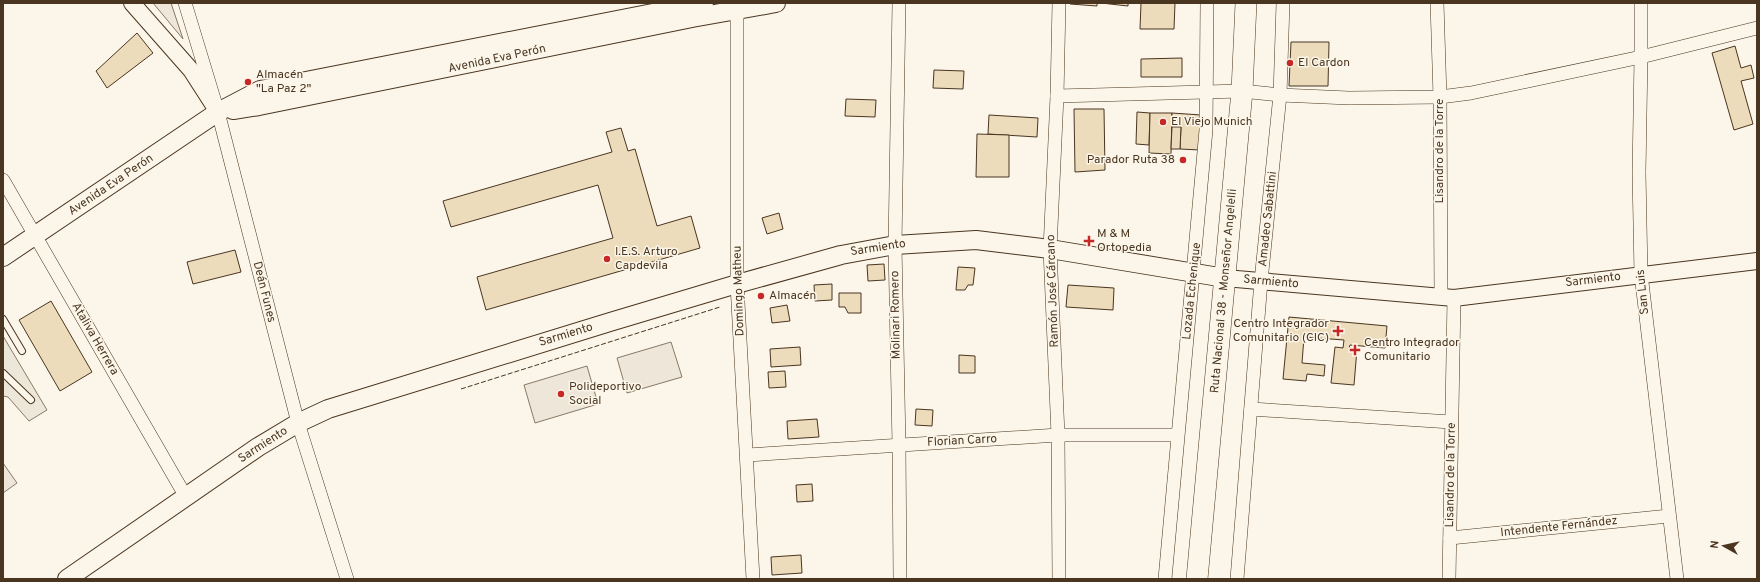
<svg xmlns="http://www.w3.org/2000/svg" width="1760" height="582" viewBox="0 0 1760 582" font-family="Overpass,sans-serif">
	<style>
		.green { fill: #ede6d9; stroke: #887966 }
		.parking { fill: #ede7d9; stroke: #887966 }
		.building { fill: #ecdcbc; stroke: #4a3520 }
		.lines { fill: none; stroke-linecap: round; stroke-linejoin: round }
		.service-casing { stroke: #4a3520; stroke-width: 8 }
		.minor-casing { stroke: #4a3520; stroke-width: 14 }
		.tertiary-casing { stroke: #4a3520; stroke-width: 18 }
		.secondary-casing { stroke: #4a3520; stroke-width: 20 }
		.trunk-casing { stroke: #4a3520; stroke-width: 22 }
		.service { stroke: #fbf6e9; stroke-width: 6 }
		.minor { stroke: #fbf6e9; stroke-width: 13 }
		.tertiary { stroke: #fbf6e9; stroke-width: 16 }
		.secondary { stroke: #fbf6e9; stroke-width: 18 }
		.trunk { stroke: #fbf6e9; stroke-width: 21 }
		.fence { stroke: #4a3520; stroke-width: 1; stroke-dasharray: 5 2; stroke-linecap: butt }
		.poi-dot { fill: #c62828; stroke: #fbf6e9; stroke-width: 1.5 }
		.labels { text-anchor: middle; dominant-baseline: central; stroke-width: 3; stroke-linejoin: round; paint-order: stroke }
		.street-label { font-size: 12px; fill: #4a3520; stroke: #fbf6e9 }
		.poi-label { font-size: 12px; fill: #4a3520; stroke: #fbf6e9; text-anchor: start }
	</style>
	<rect width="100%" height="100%" fill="#fbf6e9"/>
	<g class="green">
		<polygon points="153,3 171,3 183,39"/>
		<polygon points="671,342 682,377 627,393 617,358"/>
		<polygon points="587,366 598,404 535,423 524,385"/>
		<polygon points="3,463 17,483 3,493"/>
	</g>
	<polygon class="parking" points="3,336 47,410 29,421 8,397 3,396"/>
	<g class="building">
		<polygon points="1070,3 1097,3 1097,6 1070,4"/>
		<polygon points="1101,3 1128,3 1128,6"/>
		<polygon points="1141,3 1175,3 1174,29 1140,29"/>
		<polygon points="137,33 153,53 107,88 96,71"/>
		<polygon points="1291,42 1329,42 1328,86 1289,86"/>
		<polygon points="1735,46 1741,68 1751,65 1754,78 1741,81 1753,124 1734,130 1712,53"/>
		<polygon points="1182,58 1182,77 1141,77 1141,59"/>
		<polygon points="934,70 964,71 963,89 933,88"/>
		<polygon points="846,99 876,100 875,117 845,116"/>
		<polygon points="1074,109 1104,109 1105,170 1075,172"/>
		<polygon points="1137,112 1150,113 1149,145 1136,144"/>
		<polygon points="1150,113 1172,113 1171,154 1149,153"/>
		<polygon points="1172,113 1201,115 1200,150 1180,149 1181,127 1172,127"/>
		<polygon points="989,115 1038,118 1037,137 988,134"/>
		<polygon points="1172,127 1181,127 1180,149 1171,149"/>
		<polygon points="621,128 628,151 635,149 657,226 691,216 700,248 486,310 477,277 613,238 598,185 451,227 443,201 612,152 606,132"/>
		<polygon points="977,134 1009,135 1009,177 976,177"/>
		<polygon points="779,213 783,229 767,234 762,218"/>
		<polygon points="235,250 241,272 193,284 187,262"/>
		<polygon points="884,264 885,280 868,281 867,265"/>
		<polygon points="958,267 975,268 973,285 968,285 965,290 956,290"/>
		<polygon points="832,284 832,300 815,301 814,285"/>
		<polygon points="1068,285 1114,288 1113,310 1066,307"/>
		<polygon points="839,293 861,293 861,313 848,313 845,307 839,307"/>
		<polygon points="51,301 92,372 60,391 19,320"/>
		<polygon points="787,305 790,321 772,323 770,308"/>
		<polygon points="1289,317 1387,326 1385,348 1350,345 1349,348 1357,349 1354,385 1331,383 1335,347 1343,348 1344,340 1304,337 1302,363 1325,365 1324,376 1307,374 1306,381 1283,379"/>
		<polygon points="800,347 801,365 771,367 770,349"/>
		<polygon points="959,355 975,356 975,373 959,373"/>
		<polygon points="785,371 786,387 769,388 768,372"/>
		<polygon points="916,409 933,410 932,426 915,425"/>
		<polygon points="817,419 819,437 788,439 787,421"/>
		<polygon points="812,484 813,501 797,502 796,485"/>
		<polygon points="801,555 802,573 772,575 771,557"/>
	</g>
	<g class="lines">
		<g class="service-casing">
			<g id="service">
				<polyline points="3,319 22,351"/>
				<polyline points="3,373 31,400"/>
			</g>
		</g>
		<g class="minor-casing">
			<g id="minor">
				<polyline points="185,3 218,112 298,423 347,579"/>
				<polyline points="737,3 737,284 753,579"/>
				<polyline points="899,3 895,245 899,445 900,579"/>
				<polyline points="1437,3 1440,97 1441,298"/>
				<polyline points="1641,3 1641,57 1639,173 1641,274 1677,579"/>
				<polyline points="1057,96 1242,91 1280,95 1349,98 1440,97 1471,93 1641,57 1757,28"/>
				<polyline points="3,180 186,497"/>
				<polyline points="1251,409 1451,422"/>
				<polyline points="747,455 1058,435 1177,435"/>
				<polyline points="1450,538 1669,516"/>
				<polyline points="1059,579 1058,435 1050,249 1057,96 1059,3"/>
				<polyline points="1165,579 1206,130 1207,3"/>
				<polyline points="1237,579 1261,281 1280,95 1283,3"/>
				<polyline points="1449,579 1454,298"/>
			</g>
		</g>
		<g class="tertiary-casing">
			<g id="tertiary">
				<polyline points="132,3 191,70 218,112"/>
				<polyline points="1225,278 1454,298 1757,261"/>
			</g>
		</g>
		<g class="secondary-casing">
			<g id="secondary">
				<polyline points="233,110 259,106 692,18 776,3"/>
				<polyline points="3,257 218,112 260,90 704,3"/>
				<polyline points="67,579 258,447 298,423 328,409 610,322 737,284 841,255 895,245 976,240 1050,249 1225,278"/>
			</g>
		</g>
		<g class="trunk-casing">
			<polyline id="trunk" points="1197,579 1242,91 1246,3"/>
		</g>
		<use href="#service" class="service"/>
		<use href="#minor" class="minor"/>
		<use href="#tertiary" class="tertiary"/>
		<use href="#secondary" class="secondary"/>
		<use href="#trunk" class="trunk"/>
		<polyline class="fence" points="461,389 720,307"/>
	</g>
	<g class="poi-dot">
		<circle cx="1290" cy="63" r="4"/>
		<circle cx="248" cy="82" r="4"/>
		<circle cx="1163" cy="122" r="4"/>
		<circle cx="1183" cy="160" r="4"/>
		<path d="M1087 235h4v4h4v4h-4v4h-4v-4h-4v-4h4z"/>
		<circle cx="607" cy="259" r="4"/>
		<circle cx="761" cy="296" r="4"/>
		<path d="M1336 325h4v4h4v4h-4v4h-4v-4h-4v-4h4z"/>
		<path d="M1353 344h4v4h4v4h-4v4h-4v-4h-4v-4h4z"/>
		<circle cx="561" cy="394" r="4"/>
	</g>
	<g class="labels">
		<g class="street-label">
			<text transform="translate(497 59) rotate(-12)">Avenida Eva Perón</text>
			<text transform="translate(1440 151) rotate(-90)">Lisandro de la Torre</text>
			<text transform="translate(111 185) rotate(-34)">Avenida Eva Perón</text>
			<text transform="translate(1268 219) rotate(-84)">Amadeo Sabattini</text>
			<text transform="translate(878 248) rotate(-9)">Sarmiento</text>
			<text transform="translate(1593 280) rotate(-7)">Sarmiento</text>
			<text transform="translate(1271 282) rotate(5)">Sarmiento</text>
			<text transform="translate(739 291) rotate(-92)">Domingo Matheu</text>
			<text transform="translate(1053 291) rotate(-92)">Ramón José Cárcano</text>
			<text transform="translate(1192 291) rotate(-84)">Lozada Echenique</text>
			<text transform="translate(1224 291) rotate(-85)">Ruta Nacional 38 - Monseñor Angelelli</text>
			<text transform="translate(264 292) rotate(76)">Deán Funes</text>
			<text transform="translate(1643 292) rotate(-96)">San Luis</text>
			<text transform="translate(896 315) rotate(-91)">Molinari Romero</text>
			<text transform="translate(566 335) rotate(-17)">Sarmiento</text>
			<text transform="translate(95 339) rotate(60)">Ataliva Herrera</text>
			<text transform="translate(962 441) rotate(-3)">Florian Carro</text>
			<text transform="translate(263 445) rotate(-33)">Sarmiento</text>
			<text transform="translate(1451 475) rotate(-89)">Lisandro de la Torre</text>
			<text transform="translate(1559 527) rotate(-6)">Intendente Fernández</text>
		</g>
		<g class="poi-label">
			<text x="1298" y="63">El Cardon</text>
			<text x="256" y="75">Almacén<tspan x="256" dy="14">"La Paz 2"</tspan></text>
			<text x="1171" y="122">El Viejo Munich</text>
			<text x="1175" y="160" text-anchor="end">Parador Ruta 38</text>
			<text x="1097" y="234">M &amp; M<tspan x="1097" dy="14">Ortopedia</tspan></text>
			<text x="615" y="252">I.E.S. Arturo<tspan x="615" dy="14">Capdevila</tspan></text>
			<text x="769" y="296">Almacén</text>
			<text x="1329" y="324" text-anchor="end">Centro Integrador<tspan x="1329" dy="14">Comunitario (CIC)</tspan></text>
			<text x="1364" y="343">Centro Integrador<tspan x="1364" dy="14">Comunitario</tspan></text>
			<text x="569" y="387">Polideportivo<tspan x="569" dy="14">Social</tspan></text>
		</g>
	</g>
	<rect width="1760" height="582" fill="none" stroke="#4a3520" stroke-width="8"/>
	<g transform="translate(1724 546) rotate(278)" stroke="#fbf6e9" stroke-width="3" paint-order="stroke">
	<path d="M0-3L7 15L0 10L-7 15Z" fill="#4a3520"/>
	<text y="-6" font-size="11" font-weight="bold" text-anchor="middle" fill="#4a3520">N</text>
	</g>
</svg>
